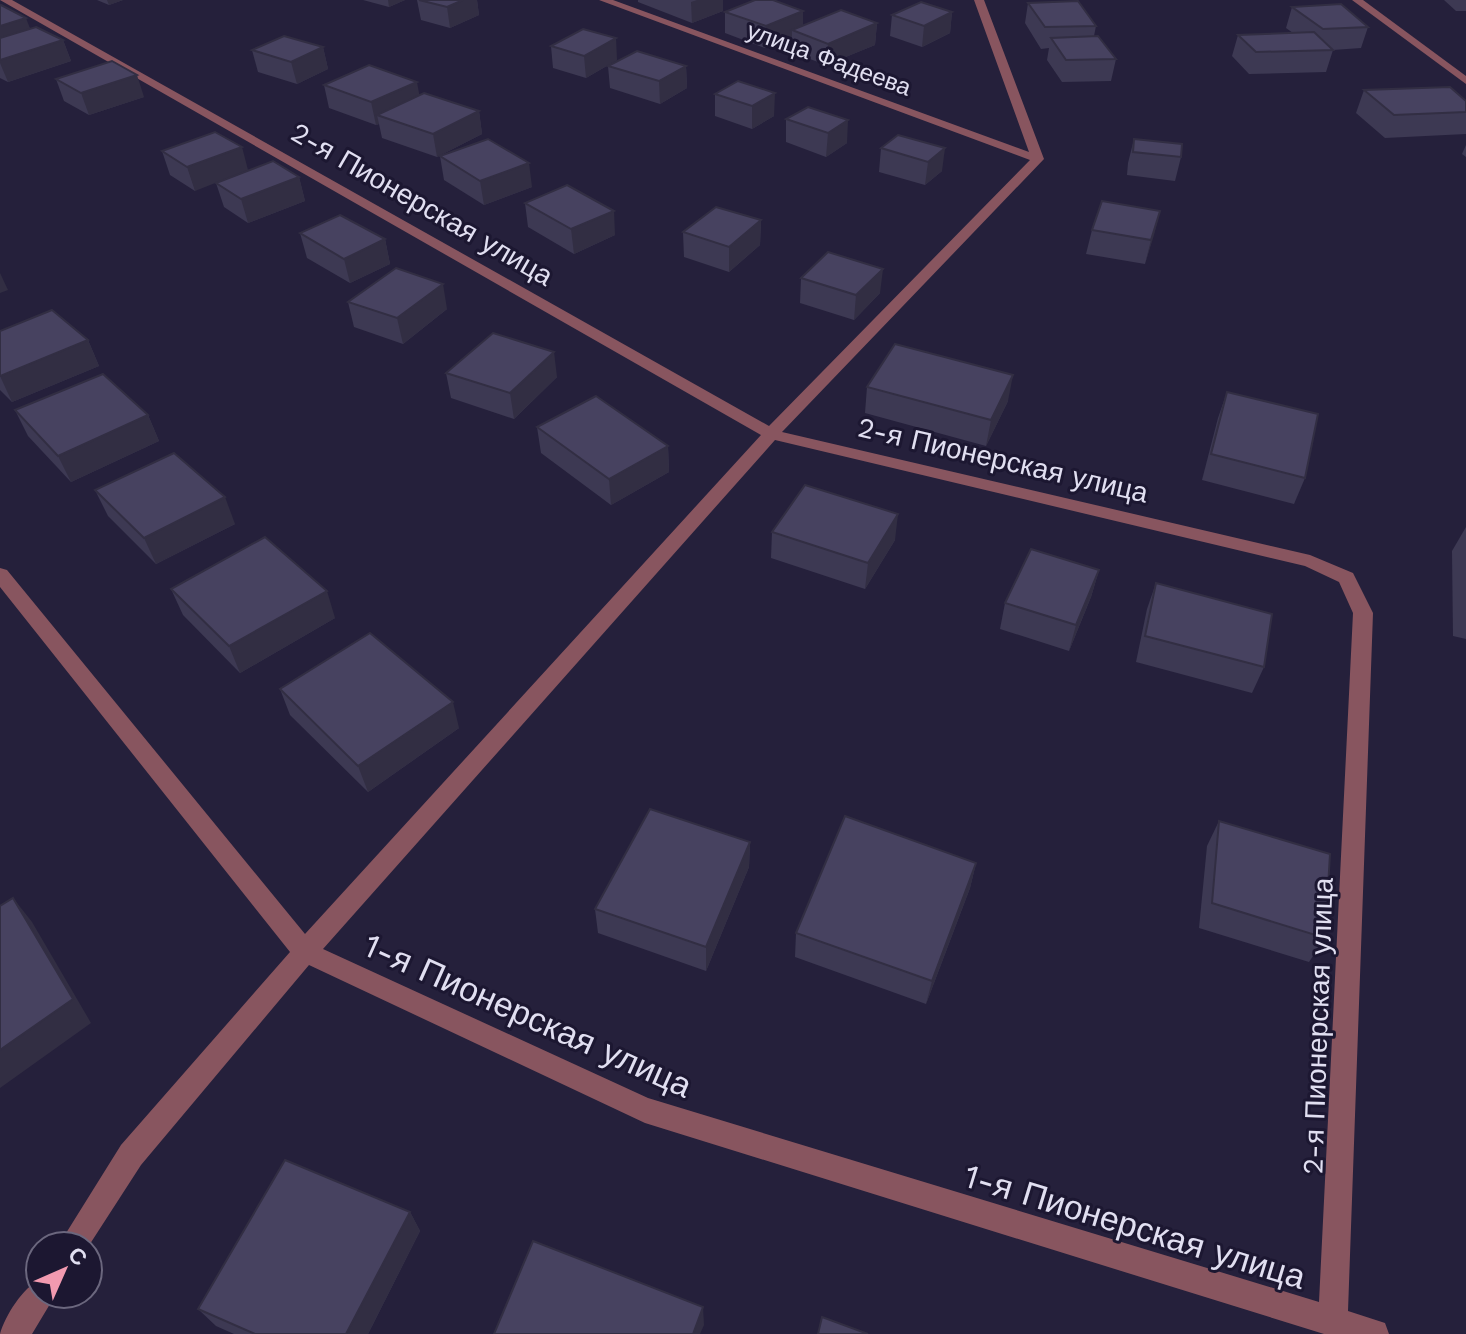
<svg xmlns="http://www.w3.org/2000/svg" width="1466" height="1334" viewBox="0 0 1466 1334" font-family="'Work Sans',sans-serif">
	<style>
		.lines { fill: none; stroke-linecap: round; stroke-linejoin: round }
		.minor { fill: #88555f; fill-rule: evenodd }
		.wall { fill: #3d3953 }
		.shaded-wall { fill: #322e43 }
		.building { fill: #474260; stroke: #322e43; stroke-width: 2 }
		.labels { text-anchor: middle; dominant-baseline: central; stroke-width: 6; stroke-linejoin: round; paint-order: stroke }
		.far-street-label { font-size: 24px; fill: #e1dff1; stroke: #1c1731 }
		.street-label { font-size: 28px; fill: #e1dff1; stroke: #1c1731 }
		.near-street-label { font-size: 34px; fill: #e1dff1; stroke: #1c1731 }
	</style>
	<rect width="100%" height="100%" fill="#25203b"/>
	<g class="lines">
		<g class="minor">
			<path d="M0,0H12L769,426L1030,160L599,0H613L1029,152L974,0H984L1044,159L782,432L1310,555L1353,573L1373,613L1348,1311L1385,1323L1389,1334H1324L645,1123L309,965L141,1165L88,1247L58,1246L121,1145L290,952L0,587V568L7,570L305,934L761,435ZM775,440L1305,566L1339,582L1353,613L1319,1302L648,1098L323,949Z"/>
			<polygon points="1352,0 1363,0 1466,76 1466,84"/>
			<path d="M40,1280V1294H56L32,1334H0C5,1316 23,1287 40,1280Z"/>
		</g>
	</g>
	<g class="wall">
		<polygon points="97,0 123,0 109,5"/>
		<polygon points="363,0 405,0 389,7"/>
		<polygon points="417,0 477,0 479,15 450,28 421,20"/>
		<polygon points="638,0 723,0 723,11 692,23 638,2"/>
		<polygon points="1444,0 1466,0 1466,11 1456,11"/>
		<polygon points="1028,3 1096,26 1094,36 1116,59 1111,81 1062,82 1047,60 1049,48 1041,49 1025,23"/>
		<polygon points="0,6 30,28 63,40 71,61 8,82 0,78"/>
		<polygon points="1292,7 1368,27 1361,48 1333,50 1326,72 1249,74 1232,56 1238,35 1293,33 1286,28"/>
		<polygon points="725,12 803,26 877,23 875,45 826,65 791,52 792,37 765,48 725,33"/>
		<polygon points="952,12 950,33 922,47 890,36 892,15"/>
		<polygon points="551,46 617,60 586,78 553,68"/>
		<polygon points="323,47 328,69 297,84 258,72 252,50"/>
		<polygon points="608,66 686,66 687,88 660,104 610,88"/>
		<polygon points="56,79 144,97 89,115 64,101"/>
		<polygon points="738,81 774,116 752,129 715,116 715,94"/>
		<polygon points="324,85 419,95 479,111 482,134 437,157 382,138 379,124 376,125 329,108"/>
		<polygon points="1364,90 1466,101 1466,134 1385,138 1356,113"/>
		<polygon points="808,107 847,143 826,157 786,142 786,119"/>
		<polygon points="215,132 195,191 170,175 162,151"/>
		<polygon points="898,135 942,171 925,185 879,172 881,148"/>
		<polygon points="1134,139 1181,157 1175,181 1127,175 1128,163"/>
		<polygon points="1466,145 1466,157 1462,154"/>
		<polygon points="440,156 532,187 484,205 444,180"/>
		<polygon points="299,177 305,201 248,223 224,207 216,183"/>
		<polygon points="525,203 615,235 574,254 528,227"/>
		<polygon points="1160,211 1145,264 1086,254 1092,230"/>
		<polygon points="761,220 760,245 729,272 684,257 683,232"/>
		<polygon points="300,233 385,239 390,264 350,283 307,258"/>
		<polygon points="801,278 880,293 854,320 800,303"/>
		<polygon points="348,302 447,309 403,344 354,327"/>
		<polygon points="0,331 88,340 99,366 12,402 0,390"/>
		<polygon points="446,373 557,377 514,419 451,398"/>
		<polygon points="867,387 1008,401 986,446 865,413"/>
		<polygon points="1227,392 1305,478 1294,504 1202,480 1218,418"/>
		<polygon points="15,410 148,415 159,441 71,482 28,436"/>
		<polygon points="537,427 668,446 669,472 611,505 541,453"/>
		<polygon points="95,490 235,524 156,564 108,516"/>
		<polygon points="1466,527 1466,639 1453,636 1452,551"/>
		<polygon points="772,532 895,540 865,589 771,558"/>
		<polygon points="1099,570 1091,597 1069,651 1000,629 1005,603"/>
		<polygon points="1156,583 1264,667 1252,693 1136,662 1147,609"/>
		<polygon points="171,589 335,618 240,673 183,615"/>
		<polygon points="280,689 459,728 368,792 290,715"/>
		<polygon points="1219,821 1325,938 1309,962 1199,928 1207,846"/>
		<polygon points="750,842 749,867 706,971 598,933 595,909"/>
		<polygon points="976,863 970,888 926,1004 795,957 796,933"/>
		<polygon points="410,1212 420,1231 368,1334 234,1334 216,1326 198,1309"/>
	</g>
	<g class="shaded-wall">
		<polygon points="107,0 123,0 109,5"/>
		<polygon points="388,0 405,0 389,7"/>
		<polygon points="463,0 477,0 479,15 450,28 447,7"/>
		<polygon points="697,0 723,0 723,11 692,23 691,2"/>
		<polygon points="803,11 803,32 792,30 792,37 765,48 766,26"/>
		<polygon points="952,12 950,33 922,47 924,26"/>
		<polygon points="26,18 34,39 0,50 0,26"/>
		<polygon points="877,23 875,45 826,65 828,44"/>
		<polygon points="616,38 617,60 586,78 584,56"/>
		<polygon points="63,40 71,61 8,82 0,63 0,60"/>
		<polygon points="323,47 328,69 297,84 291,62"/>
		<polygon points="686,66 687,88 660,104 659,81"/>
		<polygon points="137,75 144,97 89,115 81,93"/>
		<polygon points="417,82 421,104 377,115 379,124 376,125 371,102"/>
		<polygon points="775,93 774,116 752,129 752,106"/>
		<polygon points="479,111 482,134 437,157 433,134"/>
		<polygon points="848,120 847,143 826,157 828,133"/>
		<polygon points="242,147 248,170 195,191 187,167"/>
		<polygon points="945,148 942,171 925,185 928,162"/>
		<polygon points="529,163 532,187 484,205 480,181"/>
		<polygon points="299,177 305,201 248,223 241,199"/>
		<polygon points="614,211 615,235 574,254 571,229"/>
		<polygon points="1160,211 1154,235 1145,264 1151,240"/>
		<polygon points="761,220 760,245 729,272 729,247"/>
		<polygon points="385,239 390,264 350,283 344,259"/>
		<polygon points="883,269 880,293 854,320 856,295"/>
		<polygon points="0,273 8,290 0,293"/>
		<polygon points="443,284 447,309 403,344 397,318"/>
		<polygon points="88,340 99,366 12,402 0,376"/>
		<polygon points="554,352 557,377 514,419 510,393"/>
		<polygon points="1013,375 1008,401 986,446 991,420"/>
		<polygon points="148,415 159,441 71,482 58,456"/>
		<polygon points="668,446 669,472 611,505 609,479"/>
		<polygon points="225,497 235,524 156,564 144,538"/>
		<polygon points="898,514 895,540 865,589 868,563"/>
		<polygon points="1099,570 1091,597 1069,651 1076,625"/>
		<polygon points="327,591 335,618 240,673 229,646"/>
		<polygon points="453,702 459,728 368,792 358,766"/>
		<polygon points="750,842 749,867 706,971 706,947"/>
		<polygon points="976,863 970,888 926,1004 932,981"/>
		<polygon points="13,898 32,922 91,1023 0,1088 0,1050"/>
		<polygon points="410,1212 420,1231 368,1334 346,1334"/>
		<polygon points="703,1307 704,1325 700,1334 693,1334"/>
	</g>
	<g class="building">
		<polygon points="419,0 463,0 447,7"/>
		<polygon points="755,0 773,0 803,11 766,26 725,12"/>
		<polygon points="1078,1 1096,26 1045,27 1028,3"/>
		<polygon points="921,2 952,12 924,26 892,15"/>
		<polygon points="1341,4 1368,27 1323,29 1292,7"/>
		<polygon points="1,5 26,18 0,26 0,6"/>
		<polygon points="841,10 877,23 828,44 792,30"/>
		<polygon points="36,27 63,40 0,60 0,38"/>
		<polygon points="583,29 616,38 584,56 551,46"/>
		<polygon points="1314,32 1333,50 1256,52 1238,35"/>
		<polygon points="284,36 323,47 291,62 252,50"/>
		<polygon points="1098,36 1116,59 1066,60 1051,38"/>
		<polygon points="637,51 686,66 659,81 608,66"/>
		<polygon points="112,61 137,75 81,93 56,79"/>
		<polygon points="369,65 417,82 371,102 324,85"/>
		<polygon points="738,81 775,93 752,106 715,94"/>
		<polygon points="1450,87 1466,101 1466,112 1394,115 1364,90"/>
		<polygon points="424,93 479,111 433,134 377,115"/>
		<polygon points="808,107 848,120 828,133 786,119"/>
		<polygon points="215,132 242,147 187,167 162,151"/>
		<polygon points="898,135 945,148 928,162 881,148"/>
		<polygon points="488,139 529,163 480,181 440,156"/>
		<polygon points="1134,139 1182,144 1181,157 1133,152"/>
		<polygon points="273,161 299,177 241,199 216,183"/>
		<polygon points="567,185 614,211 571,229 525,203"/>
		<polygon points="1102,201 1160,211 1151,240 1092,230"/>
		<polygon points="716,207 761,220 729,247 683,232"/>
		<polygon points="340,215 385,239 344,259 300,233"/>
		<polygon points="828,252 883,269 856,295 801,278"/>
		<polygon points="396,268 443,284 397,318 348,302"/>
		<polygon points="52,310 88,340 0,376 0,331"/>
		<polygon points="493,333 554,352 510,393 446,373"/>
		<polygon points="895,344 1013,375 991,420 867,387"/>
		<polygon points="103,374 148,415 58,456 15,410"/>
		<polygon points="1227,392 1318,414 1305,478 1211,454"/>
		<polygon points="596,396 668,446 609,479 537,427"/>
		<polygon points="174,453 225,497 144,538 95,490"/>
		<polygon points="805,485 898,514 868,563 772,532"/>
		<polygon points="265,537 327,591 229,646 171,589"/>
		<polygon points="1031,549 1099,570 1076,625 1005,603"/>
		<polygon points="1156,583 1272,614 1264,667 1145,636"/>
		<polygon points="370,633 453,702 358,766 280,689"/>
		<polygon points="650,809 750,842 706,947 595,909"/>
		<polygon points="845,816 976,863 932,981 796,933"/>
		<polygon points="1219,821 1330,854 1325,938 1212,903"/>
		<polygon points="13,898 73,999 0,1050 0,906"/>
		<polygon points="285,1160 410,1212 346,1334 255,1334 198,1309"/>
		<polygon points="533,1241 703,1307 693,1334 494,1334"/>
		<polygon points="822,1317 868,1334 818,1334"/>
	</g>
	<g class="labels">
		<g class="far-street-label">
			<text transform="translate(829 59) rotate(20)">улица Фадеева</text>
		</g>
		<g class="street-label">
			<text transform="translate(422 204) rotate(30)">2-я Пионерская улица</text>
			<text transform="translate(1003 460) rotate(13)">2-я Пионерская улица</text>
			<text transform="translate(1318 1026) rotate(-88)">2-я Пионерская улица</text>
		</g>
		<g class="near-street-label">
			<text transform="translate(528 1015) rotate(24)">1-я Пионерская улица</text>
			<text transform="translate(1135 1226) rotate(17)">1-я Пионерская улица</text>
		</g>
	</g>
	<g transform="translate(64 1270) rotate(45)"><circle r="38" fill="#1c1731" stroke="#6b677e" stroke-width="2"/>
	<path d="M0-6L14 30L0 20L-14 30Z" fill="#f29ab0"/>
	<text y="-12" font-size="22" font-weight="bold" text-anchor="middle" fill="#e1dff1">С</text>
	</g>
</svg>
